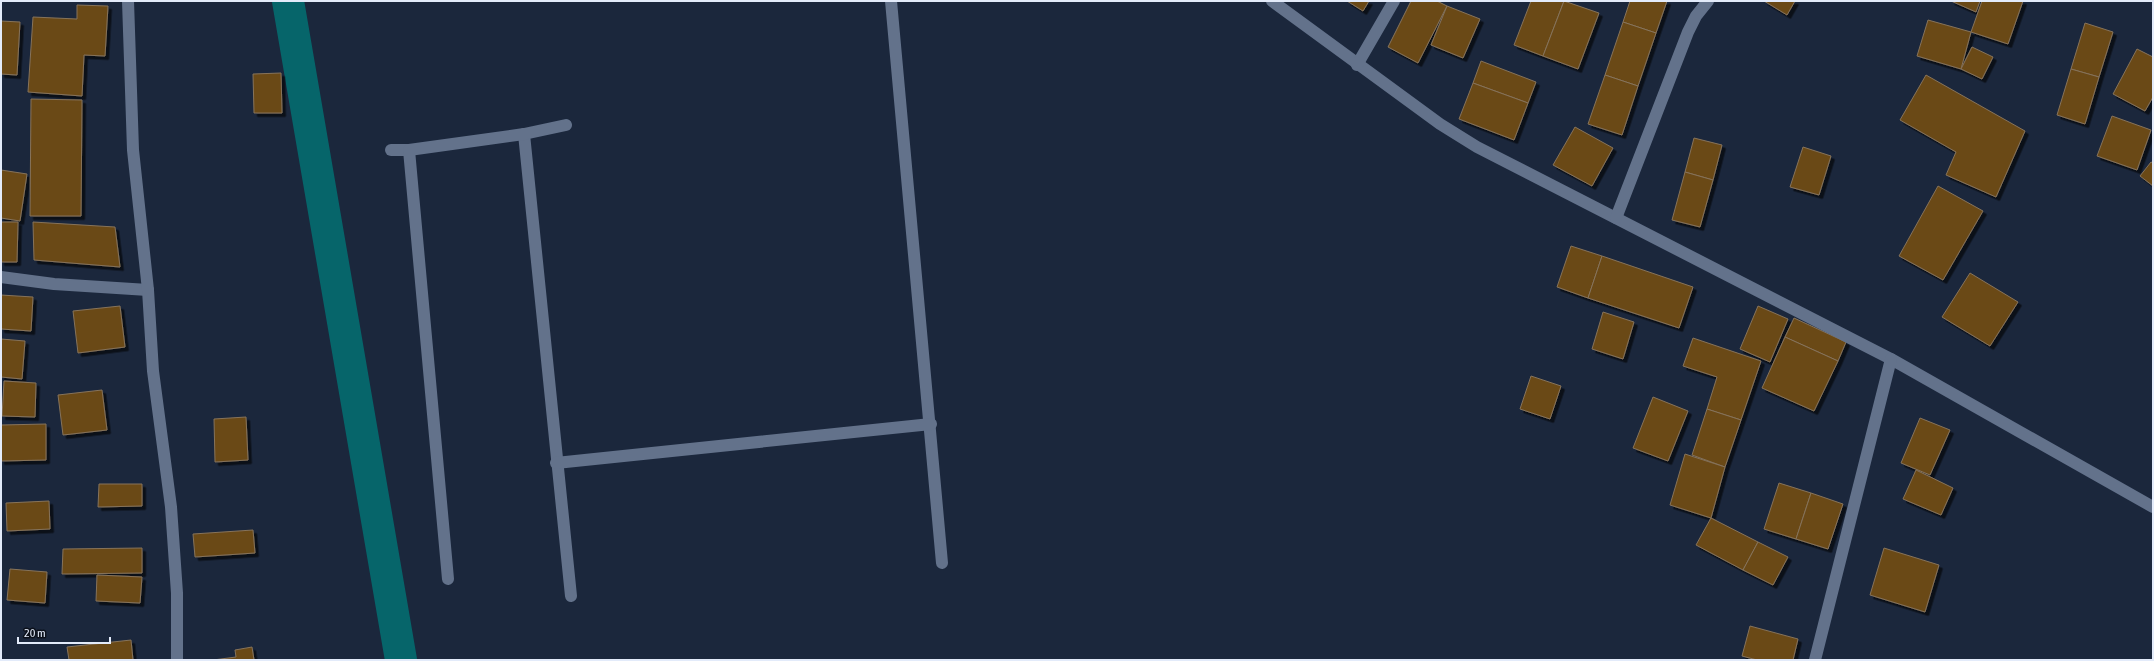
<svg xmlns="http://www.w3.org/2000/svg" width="2154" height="661" viewBox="0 0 2154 661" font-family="'Asap Condensed',sans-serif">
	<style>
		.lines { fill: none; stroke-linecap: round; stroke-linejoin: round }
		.canal { stroke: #06656a; stroke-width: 32 }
		.building { fill: #6a4919; stroke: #86735a; filter: url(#shadow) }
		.street { stroke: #63728b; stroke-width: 12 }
		.secondary { stroke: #63728b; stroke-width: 12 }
	</style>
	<defs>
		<filter id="shadow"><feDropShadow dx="3.5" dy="3.5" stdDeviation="0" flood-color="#0009"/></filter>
	</defs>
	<rect width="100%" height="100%" fill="#1b273c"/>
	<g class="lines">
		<polyline class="canal" points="288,1 401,660"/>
	</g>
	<g class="building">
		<polygon points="1347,1 1369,1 1363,11"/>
		<polygon points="1411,1 1437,1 1447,6 1418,63 1388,47"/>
		<polygon points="1531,1 1564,1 1543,56 1514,45"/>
		<polygon points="1564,1 1599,13 1578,69 1543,56"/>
		<polygon points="1630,1 1667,1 1656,33 1623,22"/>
		<polygon points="1764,1 1795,1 1787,15"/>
		<polygon points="1951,1 1980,1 1976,12"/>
		<polygon points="1982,1 2023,1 2008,44 1971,32"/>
		<polygon points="77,5 108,6 105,56 84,55 82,96 28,92 33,17 77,19"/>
		<polygon points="1447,6 1480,19 1463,58 1431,45"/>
		<polygon points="1928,20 1971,32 1961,69 1917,56"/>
		<polygon points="1,21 20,22 17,75 1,74"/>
		<polygon points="1623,22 1656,33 1638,86 1605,75"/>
		<polygon points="2085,23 2113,32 2099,77 2071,69"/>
		<polygon points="1972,47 1993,57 1982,79 1961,69"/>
		<polygon points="2137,49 2153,57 2153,97 2145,111 2113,94"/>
		<polygon points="1481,61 1536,82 1528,103 1473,83"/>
		<polygon points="2071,69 2099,77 2085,124 2057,115"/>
		<polygon points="281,73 282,113 254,113 253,74"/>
		<polygon points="1605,75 1638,86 1622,135 1588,124"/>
		<polygon points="1926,75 2025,131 1996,197 1946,175 1956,152 1900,120"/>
		<polygon points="1473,83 1528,103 1514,140 1459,119"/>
		<polygon points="31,99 82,100 81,216 30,216"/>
		<polygon points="2112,116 2151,130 2137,170 2097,156"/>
		<polygon points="1575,127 1613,148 1592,186 1553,165"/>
		<polygon points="1694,138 1722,145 1713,180 1685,172"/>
		<polygon points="1803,147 1831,156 1819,195 1790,187"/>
		<polygon points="2151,162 2153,163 2153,186 2140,176"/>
		<polygon points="1,170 27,174 20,221 1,218"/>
		<polygon points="1685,172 1713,180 1700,227 1672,220"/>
		<polygon points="1938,186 1983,211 1943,280 1899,256"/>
		<polygon points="1,222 18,222 17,262 1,262"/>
		<polygon points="33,222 115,227 120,267 34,260"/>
		<polygon points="1571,246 1602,256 1588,298 1557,287"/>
		<polygon points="1602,256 1693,287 1679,328 1588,298"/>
		<polygon points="1970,273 2018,302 1990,346 1942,317"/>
		<polygon points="1,295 33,297 31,331 1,329"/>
		<polygon points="120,306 125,347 78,353 73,311"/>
		<polygon points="1758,306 1788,319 1770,362 1740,349"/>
		<polygon points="1603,312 1634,322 1623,359 1592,349"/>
		<polygon points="1794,318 1846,342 1838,361 1785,337"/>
		<polygon points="1785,337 1838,361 1814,411 1762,388"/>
		<polygon points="1693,338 1761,361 1741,420 1707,409 1717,377 1683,366"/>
		<polygon points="1,339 25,341 22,379 1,377"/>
		<polygon points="1531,376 1561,386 1550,419 1520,409"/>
		<polygon points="4,381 36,383 35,417 2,416"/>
		<polygon points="102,390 107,430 63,435 58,395"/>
		<polygon points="1653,397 1688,411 1668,461 1633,448"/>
		<polygon points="1707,409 1741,420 1725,467 1692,455"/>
		<polygon points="246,417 248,460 215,462 214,419"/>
		<polygon points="1920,418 1950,430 1930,475 1901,463"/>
		<polygon points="46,424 46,460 1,461 1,425"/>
		<polygon points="1685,454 1725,467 1711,518 1670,505"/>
		<polygon points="1916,470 1953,488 1941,515 1903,499"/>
		<polygon points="1779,483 1811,493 1796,539 1764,529"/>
		<polygon points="99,484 142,484 142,506 98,507"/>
		<polygon points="1811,493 1843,504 1828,549 1796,539"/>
		<polygon points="49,501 50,529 7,531 6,503"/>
		<polygon points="1711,518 1758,542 1743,570 1696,545"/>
		<polygon points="253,530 255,553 195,557 193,534"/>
		<polygon points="1758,542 1788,557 1773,585 1743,570"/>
		<polygon points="142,548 142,573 62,574 63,549"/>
		<polygon points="1884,548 1939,565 1925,612 1870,595"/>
		<polygon points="10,569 47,572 45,603 7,600"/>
		<polygon points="97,575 142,577 140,603 96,601"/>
		<polygon points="1750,626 1798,639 1793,660 1757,660 1742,656"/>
		<polygon points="131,640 133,660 69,660 67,647"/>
		<polygon points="252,647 254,660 213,660 236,657 235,650"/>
	</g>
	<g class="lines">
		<g class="street">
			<polyline points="891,1 942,563"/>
			<polyline points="1272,1 1440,124 1477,147 1891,359 2153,507"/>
			<polyline points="1357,65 1394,1"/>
			<polyline points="524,134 571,596"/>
			<polyline points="391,150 409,150"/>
			<polyline points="1616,218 1688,32 1696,16 1708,1"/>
			<polyline points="1,277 54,284 148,290"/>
			<polyline points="556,463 931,424"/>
			<polyline points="448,579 409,150 524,134 566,125"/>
			<polyline points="1815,660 1891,359"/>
		</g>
		<polyline class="secondary" points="128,1 133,150 148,290 153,371 171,507 177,593 177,660"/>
	</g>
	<rect width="2154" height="661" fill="none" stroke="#e3ebfa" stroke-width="4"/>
	<path d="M18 637v6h92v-6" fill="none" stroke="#e3ebfa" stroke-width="2"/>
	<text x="24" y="637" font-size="12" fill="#e3ebfa" stroke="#0b101a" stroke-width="3" paint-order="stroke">20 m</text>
</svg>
